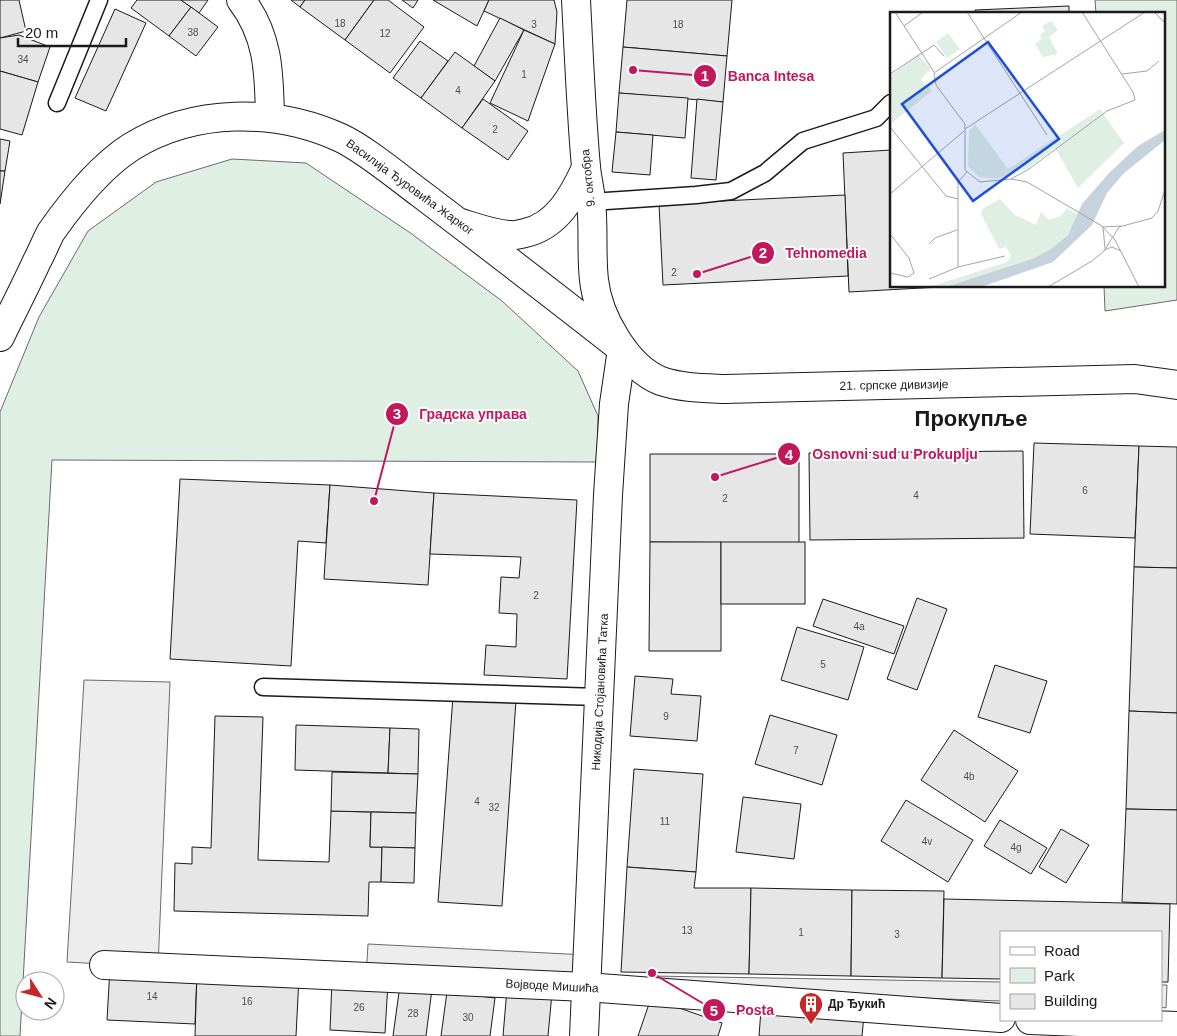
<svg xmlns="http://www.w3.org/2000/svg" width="1177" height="1036" viewBox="0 0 1177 1036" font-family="Helvetica,sans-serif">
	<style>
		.green { fill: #e0efe3; stroke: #6a6a6a }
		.parking { fill: #ededed; stroke: #6a6a6a }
		.building { fill: #e6e6e6; stroke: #1a1a1a }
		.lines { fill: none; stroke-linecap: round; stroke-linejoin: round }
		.service-casing { stroke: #1a1a1a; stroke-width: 19 }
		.minor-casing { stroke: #1a1a1a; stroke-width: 30 }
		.secondary-casing { stroke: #1a1a1a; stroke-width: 30 }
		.primary-casing { stroke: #1a1a1a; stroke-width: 30 }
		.service { stroke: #fff; stroke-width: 16 }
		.minor { stroke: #fff; stroke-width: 28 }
		.secondary { stroke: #fff; stroke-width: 28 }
		.primary { stroke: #fff; stroke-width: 28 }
		.labels { text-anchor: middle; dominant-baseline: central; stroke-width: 4; stroke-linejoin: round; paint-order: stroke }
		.number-label { font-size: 10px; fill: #4d4d4d }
		.street-label { font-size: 12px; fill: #1a1a1a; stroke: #fff }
		.poi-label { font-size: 12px; font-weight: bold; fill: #1a1a1a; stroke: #fff; text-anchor: start }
		.town-label { font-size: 22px; font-weight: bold; fill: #1a1a1a; stroke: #fff }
		.inset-road { fill: none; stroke: #a3a3a3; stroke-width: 1 }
		.view { fill: #1d4ed8; fill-opacity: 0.15; stroke: #1d4ed8; stroke-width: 2.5 }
		.inset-edge { fill: none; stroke: #1a1a1a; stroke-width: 2.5 }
		.leader { fill: none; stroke: #c2185b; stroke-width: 2 }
		.callout-dot { fill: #c2185b; stroke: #fff; stroke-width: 2 }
		.mark-label { font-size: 15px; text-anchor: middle; font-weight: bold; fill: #fff }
		.callout-label { font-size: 14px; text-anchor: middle; font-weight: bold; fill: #c2185b; stroke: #fff; stroke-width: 4; stroke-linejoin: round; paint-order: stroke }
	</style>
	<rect width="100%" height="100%" fill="#fff"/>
	<g class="green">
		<polygon points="1095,0 1177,0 1177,300 1105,311 1104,286 1163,286 1163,14 1096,14"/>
		<polygon points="232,159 306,163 409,232 502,301 578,371 598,416 597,462 52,460 20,1036 0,1036 0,412 39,317 88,231 156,182"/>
	</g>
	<g class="parking">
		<polygon points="84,680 170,682 158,967 67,962"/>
		<polygon points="368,944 587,955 586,987 366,977"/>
		<polygon points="652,976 1001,982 1001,1001 652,988"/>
		<polygon points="1161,985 1167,985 1166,1008 1161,1007"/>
	</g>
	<g class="building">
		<polygon points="0,0 19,0 26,31 0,38"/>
		<polygon points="137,0 181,0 191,7 169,36 131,8"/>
		<polygon points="181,0 208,0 199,13"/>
		<polygon points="291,0 305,0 300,7"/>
		<polygon points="305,0 374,0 345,40 300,7"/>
		<polygon points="374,0 388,0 424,27 390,73 345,40"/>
		<polygon points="402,0 418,0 413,8"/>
		<polygon points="433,0 489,0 477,26"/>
		<polygon points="489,0 554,0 557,12 555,44 484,11"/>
		<polygon points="627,0 732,0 727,56 623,47"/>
		<polygon points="1069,6 1069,14 975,14 975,10"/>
		<polygon points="191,7 218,27 196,56 169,36"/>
		<polygon points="115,9 146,23 106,111 75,98"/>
		<polygon points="500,18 524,30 495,81 474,66"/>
		<polygon points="524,30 555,44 528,121 490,103"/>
		<polygon points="19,35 50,47 38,82 0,71 0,38"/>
		<polygon points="420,41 448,61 421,98 393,78"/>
		<polygon points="623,47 727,56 723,102 619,93"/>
		<polygon points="455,52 495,81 462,128 421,98"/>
		<polygon points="0,71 38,82 22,135 0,129"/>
		<polygon points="619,93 688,98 685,138 616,132"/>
		<polygon points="483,99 528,131 508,160 462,128"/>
		<polygon points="697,99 723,102 716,180 691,178"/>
		<polygon points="616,132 653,135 650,175 612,172"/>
		<polygon points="0,139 10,141 5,171 0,171"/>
		<polygon points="891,150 891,286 958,286 849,292 843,153"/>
		<polygon points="0,171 5,171 0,204"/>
		<polygon points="845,195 848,276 663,285 659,204"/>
		<polygon points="1034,443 1139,446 1135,538 1030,534"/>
		<polygon points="1139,446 1177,447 1177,568 1134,567"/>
		<polygon points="1023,451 1024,538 810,540 809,453"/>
		<polygon points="650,454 799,454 799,543 650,542"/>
		<polygon points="180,479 330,485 326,543 298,541 291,666 170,659"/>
		<polygon points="330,485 434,493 428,585 324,579"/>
		<polygon points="434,493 577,500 567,679 484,675 486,645 516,647 517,614 499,613 501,577 519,578 521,557 430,554"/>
		<polygon points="650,542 721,542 721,651 649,651"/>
		<rect x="721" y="542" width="84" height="62"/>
		<polygon points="1134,567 1177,568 1177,713 1129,711"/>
		<polygon points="917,598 947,609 917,690 887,679"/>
		<polygon points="823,599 904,626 894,654 813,626"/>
		<polygon points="797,627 864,647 848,700 781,680"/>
		<polygon points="995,665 1047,681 1030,733 978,717"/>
		<polygon points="635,676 673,679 671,694 701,696 697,741 630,736"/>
		<polygon points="453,696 516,700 502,906 438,902"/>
		<polygon points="1129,711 1177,713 1177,810 1126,809"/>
		<polygon points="770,715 837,735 822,785 755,764"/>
		<polygon points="215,716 263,717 258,860 329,862 331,811 371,812 370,847 382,847 381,882 369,882 368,916 174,911 175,863 192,864 192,847 211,848"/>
		<polygon points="296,725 390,728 388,773 295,770"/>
		<polygon points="390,728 419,729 418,774 388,773"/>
		<polygon points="954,730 1018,771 985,822 921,780"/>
		<polygon points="634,769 703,774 696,872 627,867"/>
		<polygon points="332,772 418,774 416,813 331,811"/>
		<polygon points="743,797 801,804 794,859 736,852"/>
		<polygon points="906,800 973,840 948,882 881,841"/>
		<polygon points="1126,809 1177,810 1177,904 1122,902"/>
		<polygon points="371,812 416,813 415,848 370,847"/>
		<polygon points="1000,820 1047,848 1031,874 984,846"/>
		<polygon points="1061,829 1089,845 1066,883 1039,867"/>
		<polygon points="382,847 415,848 414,883 381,882"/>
		<polygon points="627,867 696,872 694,888 751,888 749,974 621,972"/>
		<polygon points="751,888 852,890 851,976 749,974"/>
		<polygon points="852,890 944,891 942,978 851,976"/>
		<polygon points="944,899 1170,904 1168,982 1161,982 1161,932 1001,932 1001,979 942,978"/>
		<polygon points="110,968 197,972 195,1024 107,1020"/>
		<polygon points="197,972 299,977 296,1036 195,1036"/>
		<polygon points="332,980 388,983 385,1033 330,1030"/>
		<polygon points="400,985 432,989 426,1036 393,1036"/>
		<polygon points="507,989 552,993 548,1036 503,1036"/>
		<polygon points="447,992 495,998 490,1036 441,1036"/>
		<polygon points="651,998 722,1023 718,1036 638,1036"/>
		<polygon points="761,1010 864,1015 862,1036 759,1036"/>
	</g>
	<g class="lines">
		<g class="service-casing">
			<g id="service">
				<polyline points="57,103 99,0"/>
				<polyline points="591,202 696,195 731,191 765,173 803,141 876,118 891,103"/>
				<polyline points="263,687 599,697"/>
			</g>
		</g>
		<g class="minor-casing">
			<g id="minor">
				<path d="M241,0C269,36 269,74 270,117"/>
				<polyline points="104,965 586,987 1001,1018"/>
				<polyline points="1030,1020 1177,1026"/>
				<polyline points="584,1036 608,495 614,404 622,349"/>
			</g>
		</g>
		<g class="secondary-casing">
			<path id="secondary" d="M0,337C12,312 25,287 37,261C42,252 46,241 51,232C72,202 100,167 131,147C194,108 275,108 341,138C366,150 398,177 421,194C488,245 556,297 622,349"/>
		</g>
		<g class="primary-casing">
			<g id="primary">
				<path d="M576,0C579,56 581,112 586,167C587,178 590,189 591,201C594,227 591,254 594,280C598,316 626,367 661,381C682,388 703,388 725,389L1135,379L1177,385"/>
				<path d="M461,223C477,228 493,234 510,235C515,236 520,234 525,233C557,226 573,196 586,168"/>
			</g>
		</g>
		<use href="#service" class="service"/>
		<use href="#minor" class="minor"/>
		<use href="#secondary" class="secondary"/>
		<use href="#primary" class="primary"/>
	</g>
	<defs>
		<g id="building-pin" transform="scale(1.25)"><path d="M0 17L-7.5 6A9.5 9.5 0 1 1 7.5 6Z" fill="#c62828" stroke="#fff"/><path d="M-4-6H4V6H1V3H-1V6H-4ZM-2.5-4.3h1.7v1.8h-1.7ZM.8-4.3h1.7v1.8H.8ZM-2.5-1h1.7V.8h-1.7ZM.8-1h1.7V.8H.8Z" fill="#fff"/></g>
	</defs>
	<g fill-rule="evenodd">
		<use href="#building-pin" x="811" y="1004"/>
	</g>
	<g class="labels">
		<g class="number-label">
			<text x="340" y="23">18</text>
			<text x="534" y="24">3</text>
			<text x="678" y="24">18</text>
			<text x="193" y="32">38</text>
			<text x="385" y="33">12</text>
			<text x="23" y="59">34</text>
			<text x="524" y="74">1</text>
			<text x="458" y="90">4</text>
			<text x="495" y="129">2</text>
			<text x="674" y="272">2</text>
			<text x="1085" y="490">6</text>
			<text x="916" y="495">4</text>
			<text x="725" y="498">2</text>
			<text x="536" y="595">2</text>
			<text x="859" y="626">4a</text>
			<text x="823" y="664">5</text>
			<text x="666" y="716">9</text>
			<text x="796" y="750">7</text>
			<text x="969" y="776">4b</text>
			<text x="477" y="801">4</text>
			<text x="494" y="807">32</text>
			<text x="665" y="821">11</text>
			<text x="927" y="841">4v</text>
			<text x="1016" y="847">4g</text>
			<text x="687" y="930">13</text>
			<text x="801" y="932">1</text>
			<text x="897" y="934">3</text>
			<text x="152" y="996">14</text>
			<text x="247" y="1001">16</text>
			<text x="359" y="1007">26</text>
			<text x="413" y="1013">28</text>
			<text x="468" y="1017">30</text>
		</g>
		<g class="street-label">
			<text transform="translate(588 178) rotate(-96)">9. октобра</text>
			<text transform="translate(410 187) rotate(36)">Василија Ђуровића Жарког</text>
			<text transform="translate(894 385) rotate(-1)">21. српске дивизије</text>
			<text transform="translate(600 692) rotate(-87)">Никодија Стојановића Татка</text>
			<text transform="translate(552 986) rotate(3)">Војводе Мишића</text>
		</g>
		<g class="poi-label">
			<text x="828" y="1004">Др Ђукић</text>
		</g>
		<g class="town-label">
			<text x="971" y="418">Прокупље</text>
		</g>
	</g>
	<g transform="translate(890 12)">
		<rect width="275" height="275" fill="#fff"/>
		<path d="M161,9L168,18L159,25L168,42L153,45L145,32L152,27L150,23L155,19L152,14ZM58,21L70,37L57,46L46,30ZM28,42L41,57L31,67L42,79L2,111L0,64ZM210,97L234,131L188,176L165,136L138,156L107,167L89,165L78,154L79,119L85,112L118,157ZM110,187L125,203L146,213L151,200L159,208L171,204L177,196L188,203L178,223L161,237L142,247L55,275H39L117,250L121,244L116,235L109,237L91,202L92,197Z" fill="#e0efe3"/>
		<path d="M275,118V128L233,162L217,181L202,213L163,250L91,275H55L142,247L161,237L178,223L192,192L219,161L248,134Z" fill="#c6d2dc"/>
		<path class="inset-road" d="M5,0L44,60M77,0L157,123M132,0L44,61L46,73L75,112V158L90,170L121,167L137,170L212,214L225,228L249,275M264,0L275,11M14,14L33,0M0,62L44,33L54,44M232,62L257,59L269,49M0,115L56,184L68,187M75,117L255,0M121,167L139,157L217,99L245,88L243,80L192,0M0,182L74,119M0,222L19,246L24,261L18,265L0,261M39,232L45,226L67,218M215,236L213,215L231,214M214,238L222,235L231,239M68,255V170L77,160M39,267L68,255L115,244M158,275L202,249L214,239L229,215L262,206L268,199L275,178"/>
		<path class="view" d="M98,30L169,127L83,189L12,92Z"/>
		<rect width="275" height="275" class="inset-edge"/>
	</g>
	<path class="leader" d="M633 70L705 76M697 274L763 253M374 501L397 414M715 477L789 454M652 973L714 1010"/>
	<g class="callout-dot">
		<circle cx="633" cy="70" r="5"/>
		<circle cx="697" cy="274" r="5"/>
		<circle cx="374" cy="501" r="5"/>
		<circle cx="715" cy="477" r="5"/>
		<circle cx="652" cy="973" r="5"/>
		<circle cx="705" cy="76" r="12"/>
		<circle cx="763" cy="253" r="12"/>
		<circle cx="397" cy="414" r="12"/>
		<circle cx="789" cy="454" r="12"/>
		<circle cx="714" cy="1010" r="12"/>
	</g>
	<g class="mark-label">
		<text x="705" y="81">1</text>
		<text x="763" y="258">2</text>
		<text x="397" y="419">3</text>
		<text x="789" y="460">4</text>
		<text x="714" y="1016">5</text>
	</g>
	<g class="callout-label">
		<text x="771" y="81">Banca Intesa</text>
		<text x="826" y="258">Tehnomedia</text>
		<text x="473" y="419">Градска управа</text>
		<text x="895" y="459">Osnovni sud u Prokuplju</text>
		<text x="755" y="1015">Posta</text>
	</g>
	<rect x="1000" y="931" width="162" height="90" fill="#ffffff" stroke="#a3a3a3"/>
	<rect x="1010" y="947" width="25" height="8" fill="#ffffff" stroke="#a3a3a3"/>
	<text x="1044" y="956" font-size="15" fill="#1a1a1a">Road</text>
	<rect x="1010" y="968" width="25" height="15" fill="#e0efe3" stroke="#a3a3a3"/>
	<text x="1044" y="981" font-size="15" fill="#1a1a1a">Park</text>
	<rect x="1010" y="994" width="25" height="15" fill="#e6e6e6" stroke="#a3a3a3"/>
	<text x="1044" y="1006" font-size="15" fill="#1a1a1a">Building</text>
	<g transform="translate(40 996) rotate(126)"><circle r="24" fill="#ffffff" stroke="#a3a3a3"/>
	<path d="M0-4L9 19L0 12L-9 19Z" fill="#c62828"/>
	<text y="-8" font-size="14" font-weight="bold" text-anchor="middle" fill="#1a1a1a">N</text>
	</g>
	<path d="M18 38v8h108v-8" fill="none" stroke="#1a1a1a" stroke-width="2.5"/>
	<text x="25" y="38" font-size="15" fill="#1a1a1a" stroke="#ffffff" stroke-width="4" paint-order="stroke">20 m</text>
</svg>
